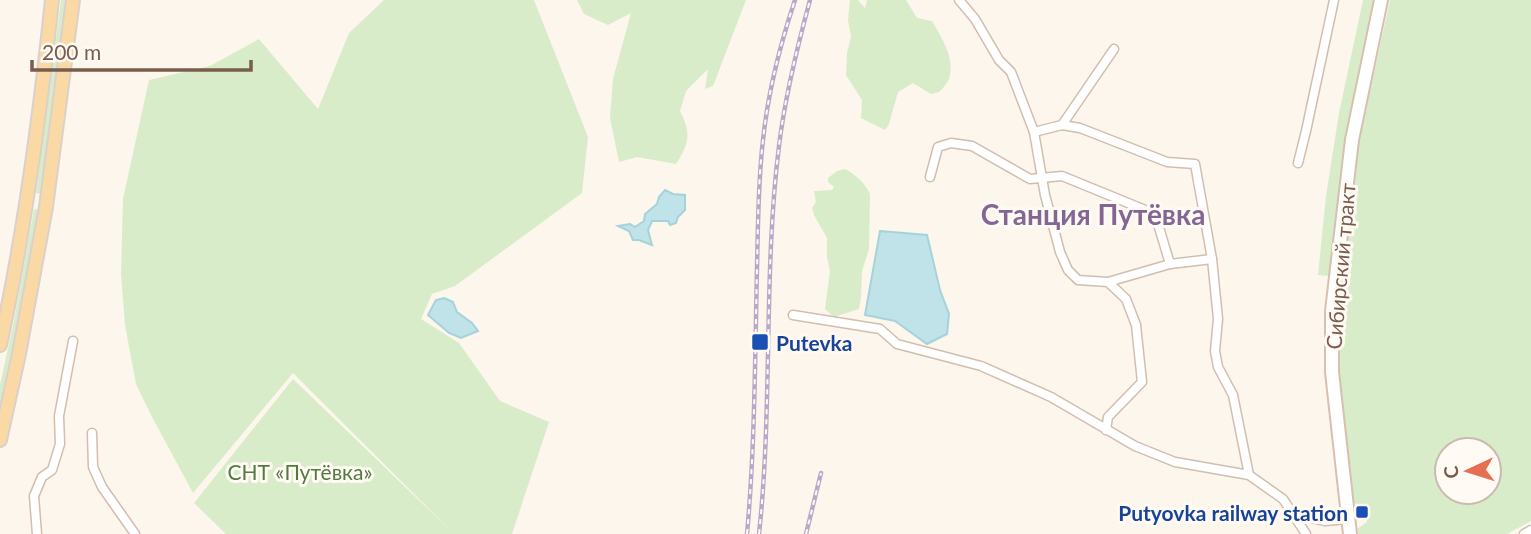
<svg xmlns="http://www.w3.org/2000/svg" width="1531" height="534" viewBox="0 0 1531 534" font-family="Lato,sans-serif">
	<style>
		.green { fill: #d8ecc9; fill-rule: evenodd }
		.water { fill: #bfe3e8; stroke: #a5d3da; stroke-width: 2 }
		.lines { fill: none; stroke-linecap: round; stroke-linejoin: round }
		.minor-casing { stroke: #d1beb0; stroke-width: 11 }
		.secondary-casing { stroke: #d6c0b0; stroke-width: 16 }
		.primary-casing { stroke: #dad1cd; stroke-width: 16 }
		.minor { stroke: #fff; stroke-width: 8 }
		.secondary { stroke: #fff; stroke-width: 12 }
		.primary { stroke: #fbd9a5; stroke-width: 12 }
		.rail-casing { stroke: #b9a8c9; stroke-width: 4.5 }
		.rail { stroke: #fffaf3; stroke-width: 2; stroke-dasharray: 5; stroke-linecap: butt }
		.transit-dot { fill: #1a4fb4; stroke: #fffaf3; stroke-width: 2.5 }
		.labels { text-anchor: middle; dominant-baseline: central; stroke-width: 6; stroke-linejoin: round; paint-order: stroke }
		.street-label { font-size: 21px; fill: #7a5c4d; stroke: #fffaf3 }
		.transit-label { font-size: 21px; font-weight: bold; fill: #164399; stroke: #fffaf3; text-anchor: start }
		.park-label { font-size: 21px; fill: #537a41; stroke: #fffaf3 }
		.district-label { font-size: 28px; font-weight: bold; fill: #846695; stroke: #fffaf3 }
	</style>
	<rect width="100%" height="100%" fill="#fdf6ec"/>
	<g class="green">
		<polygon points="61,0 68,0 43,194 36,193"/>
		<polygon points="384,0 534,0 588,137 582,193 455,286 432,294 421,319 459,343 500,401 549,422 512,534 226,534 194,503 293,379 452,532 293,373 193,493 151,415 136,384 125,325 121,274 123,199 149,80 210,66 259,39 318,109 349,33"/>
		<path d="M577,0H746L713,86L705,89L708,69L686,91L680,111C691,133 690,143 676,164L637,157L619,162L610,118L613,79L631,13L608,25L584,14Z"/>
		<path d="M850,0H858L865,8L867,0H906L917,18L932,21C941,37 956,59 949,79C947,84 942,89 939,92L931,94L913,83L898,92L889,124L885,130L861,118L862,100L846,75L847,53L851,37L848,20Z"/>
		<polygon points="1363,0 1374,0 1357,77 1344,156 1330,276 1318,275 1326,196 1339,113"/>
		<path d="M1390,0H1531V521L1507,534H1358L1357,529L1367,522L1366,506L1353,503L1339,374L1340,312L1359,142ZM1447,450H1489V492H1447Z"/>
		<path d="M845,169C855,174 865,183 870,194L869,249L862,271L861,297L859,309L834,317L825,309L830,271L827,257V238L814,215L812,208L816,202L814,191L832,190L834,187L828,182V178L837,171Z"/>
		<polygon points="34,209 41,210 21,324 0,416 0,385 14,321"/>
	</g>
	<g class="water">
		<polygon points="665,190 673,194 685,195 685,210 678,217 676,223 670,225 668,221 652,221 648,230 652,245 639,240 633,240 629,231 618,226 630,224 635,227 644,221 645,214 657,204 659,197"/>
		<polygon points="880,231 927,235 940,290 949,314 947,334 927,344 895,321 865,315"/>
		<polygon points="444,298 453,302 457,312 472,323 478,331 461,338 449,333 428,315 436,300"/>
	</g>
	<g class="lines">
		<g class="minor-casing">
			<g id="minor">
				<polyline points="959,0 975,19 999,60 1011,72 1034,132 1045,195 1060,252 1068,270 1078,280 1108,282 1126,299 1136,325 1142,382 1108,417 1106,430"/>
				<polyline points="1062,125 1114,49"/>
				<polyline points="1034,132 1062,125 1080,128 1167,162 1195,164 1212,259 1218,319 1215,351 1218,367 1233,395 1249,475"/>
				<polyline points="1298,163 1306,131 1334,0"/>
				<polyline points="930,177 938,147 951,143 972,146 1030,179 1062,176 1155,214 1170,264"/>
				<polyline points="1108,282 1170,264 1212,259"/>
				<polyline points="793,315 880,329 897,344 981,366 1051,397 1135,446 1175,462 1249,475 1283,499 1293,514 1325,521 1348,519"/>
				<polyline points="92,433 93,467 102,487 135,534"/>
				<polyline points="1293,514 1306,534"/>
				<polyline points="37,534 34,496 42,477 52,470 60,444 59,416 73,341"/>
				<polyline points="1524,534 1531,530"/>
			</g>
		</g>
		<g class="secondary-casing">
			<polyline id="secondary" points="1350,534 1332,372 1332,311 1352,140 1381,0"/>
		</g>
		<g class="primary-casing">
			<g id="primary">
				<path d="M0,345C25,231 40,115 52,0"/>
				<polyline points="0,440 19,354 46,207 73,0"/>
			</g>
		</g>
		<use href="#minor" class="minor"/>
		<use href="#secondary" class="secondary"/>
		<use href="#primary" class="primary"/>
		<g class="rail-casing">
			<g id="rail">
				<path d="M747,534C755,446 755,356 757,268C758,225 758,182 763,140C768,92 780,45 795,0"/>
				<path d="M759,534C773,405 763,274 779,146C785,96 797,48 810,0"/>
				<polyline points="806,534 821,473"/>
			</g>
		</g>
		<use href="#rail" class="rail"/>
	</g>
	<g class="transit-dot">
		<rect x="751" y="333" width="18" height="18" rx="3.5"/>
		<rect x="1355" y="505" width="14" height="14" rx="3.5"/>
	</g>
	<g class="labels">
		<g class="street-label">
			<text transform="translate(1340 266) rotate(-85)">Сибирский тракт</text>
		</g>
		<g class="transit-label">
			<text x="776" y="342">Putevka</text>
			<text x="1348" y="512" text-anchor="end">Putyovka railway station</text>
		</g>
		<g class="park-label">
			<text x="300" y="471">СНТ «Путёвка»</text>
		</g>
		<g class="district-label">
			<text x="1093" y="214">Станция Путёвка</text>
		</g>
	</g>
	<g transform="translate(1468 471) rotate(266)"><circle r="33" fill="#fffaf3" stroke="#cabbb1" stroke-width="2"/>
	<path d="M0-5L12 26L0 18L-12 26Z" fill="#e76f51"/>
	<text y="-10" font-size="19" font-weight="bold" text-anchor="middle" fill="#7a5c4d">С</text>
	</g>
	<path d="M32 60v10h219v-10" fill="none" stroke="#7a5c4d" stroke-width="3.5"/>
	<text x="42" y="60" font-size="21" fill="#7a5c4d" stroke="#fffaf3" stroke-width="5" paint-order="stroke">200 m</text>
</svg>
